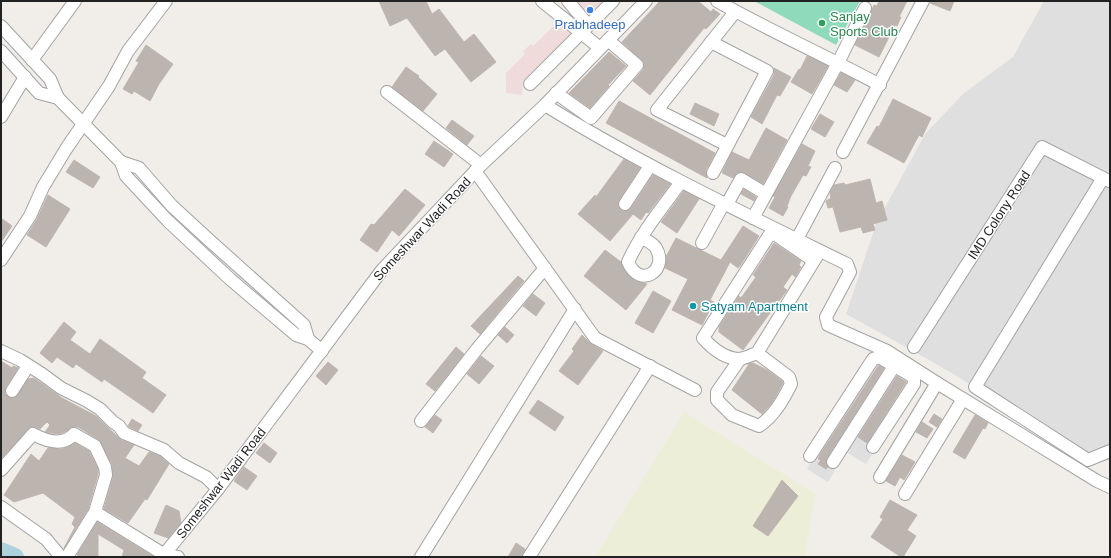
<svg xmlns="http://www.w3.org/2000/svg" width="1111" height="558" viewBox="0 0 1111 558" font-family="Arial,sans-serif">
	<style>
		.residential { fill: #e0dfdf }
		.commercial { fill: #f0dbdb }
		.farmland { fill: #edeed7 }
		.pitch { fill: #8edaba }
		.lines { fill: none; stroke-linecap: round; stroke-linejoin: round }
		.river { stroke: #aed2db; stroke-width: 18 }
		.building { fill: #bbb4af; stroke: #c2b6ad }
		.minor-casing { stroke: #a3a3a3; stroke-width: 14 }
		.minor { stroke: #fff; stroke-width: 12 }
		.shop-dot { fill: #3f7fe0; stroke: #fff; stroke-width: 1.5 }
		.leisure-dot { fill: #2e9e5b; stroke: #fff; stroke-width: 1.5 }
		.culture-dot { fill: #0f9aa8; stroke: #fff; stroke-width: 1.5 }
		.labels { text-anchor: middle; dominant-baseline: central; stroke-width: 3; stroke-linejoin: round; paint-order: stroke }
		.leisure-label { font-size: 13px; fill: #27864d; stroke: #fff; text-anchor: start }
		.shop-label { font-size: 13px; fill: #366cbe; stroke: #fff }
		.street-label { font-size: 13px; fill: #222; stroke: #fff }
		.culture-label { font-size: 13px; fill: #0d838f; stroke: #fff; text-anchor: start }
	</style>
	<rect width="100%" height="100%" fill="#f1eeea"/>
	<g class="residential">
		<polygon points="1044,1 1110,1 1110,461 1095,458 931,361 846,314 876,224 925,134 964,93 1013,57"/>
		<polygon points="880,352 923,375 866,464 846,452 828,482 807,469"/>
	</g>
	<polygon class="commercial" points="579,1 604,1 523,81 522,95 506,93 506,73 525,54 523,51 531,44 533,46"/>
	<polygon class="farmland" points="684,412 815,494 805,554 810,557 595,557"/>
	<polygon class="pitch" points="754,1 860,1 836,45"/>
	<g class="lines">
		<polyline class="river" points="1,551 15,557"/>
	</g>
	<g class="building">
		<polygon points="379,1 426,1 432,14 439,9 464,42 474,34 496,62 471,82 445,49 435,56 407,18 390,26"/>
		<polygon points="660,1 698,1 711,12 713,9 720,14 706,29 704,28 650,95 633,81 643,70 644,66 644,62 622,42"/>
		<polygon points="879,1 907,1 899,17 901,17 897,26 895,25 879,57 855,45 874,5 877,6"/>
		<polygon points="930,1 954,1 950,11 930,3"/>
		<polygon points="146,45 173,64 159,84 150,101 134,91 132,94 123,89 139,62 136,61"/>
		<polygon points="609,52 626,66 608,85 609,86 590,108 569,93"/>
		<polygon points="807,56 828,66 812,94 791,82 799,69 800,70"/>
		<polygon points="406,67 419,76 418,77 437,94 423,111 392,87"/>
		<polygon points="774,68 791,77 780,96 777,95 762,124 751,117 774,75"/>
		<polygon points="841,73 855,80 847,92 834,85"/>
		<polygon points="893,99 931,118 922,137 919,135 904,163 867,143 877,126 879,127"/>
		<polygon points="619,101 715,153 706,170 707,178 606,123"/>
		<polygon points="695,103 719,114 714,126 690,114"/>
		<polygon points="820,114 834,122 825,137 811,129"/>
		<polygon points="452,120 474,136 467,145 446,128"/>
		<polygon points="766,128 787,140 763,184 741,172 737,173 733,178 722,173 732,152 749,160"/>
		<polygon points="434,141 453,154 444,167 425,154"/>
		<polygon points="802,144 815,151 808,166 811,167 806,176 803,175 791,196 787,206 788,207 783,216 769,208 775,197 773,196"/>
		<polygon points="624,159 640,168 619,200 618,207 621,210 625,211 631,208 653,175 670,184 648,213 646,212 641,220 633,214 610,241 578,214 595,195 596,197"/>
		<polygon points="74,160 100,177 93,188 66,172"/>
		<polygon points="870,179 876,203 882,201 887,220 873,224 875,230 863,233 861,227 840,232 833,207 828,208 826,201 831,198 830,193 834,185 844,183 845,185"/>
		<polygon points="405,189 425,205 399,236 392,230 377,252 360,240 371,224 374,225"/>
		<polygon points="744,189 756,197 754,201 741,194"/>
		<polygon points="684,191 699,199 677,233 661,222"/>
		<polygon points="48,195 70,209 46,247 27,235 37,219"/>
		<polygon points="1,218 12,226 1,242"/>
		<polygon points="743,226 759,236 740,266 740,265 738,268 730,262 710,300 714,302 702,325 672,310 688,279 665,268 666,257 676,238 721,260"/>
		<polygon points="774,243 801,261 799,265 801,267 795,277 792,274 783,287 787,290 743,350 719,332 719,327 739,296 741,298 756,277 753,275"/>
		<polygon points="605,250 621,262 629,276 635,281 647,284 626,310 584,276"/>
		<polygon points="518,276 524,281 480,334 471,326"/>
		<polygon points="653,291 671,301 653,333 635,323"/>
		<polygon points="533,294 545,303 536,316 523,306"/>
		<polygon points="64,322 76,332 70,340 90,354 100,339 146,372 142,378 166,395 153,413 104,379 102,382 76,364 73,368 57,357 52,363 40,353"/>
		<polygon points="505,327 514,335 507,343 498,335"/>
		<polygon points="582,335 591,344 603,351 578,385 559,371 574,351 572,349"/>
		<polygon points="456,347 464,354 435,391 426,384"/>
		<polygon points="481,356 494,366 479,384 467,374"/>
		<polygon points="1,361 12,368 13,366 18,368 6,387 5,394 8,397 12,398 16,397 28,379 34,378 62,398 96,416 121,440 134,445 125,458 139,466 149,452 160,456 169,464 147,500 145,499 128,523 104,509 113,477 112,464 99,440 78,427 73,427 65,432 59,434 45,432 50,425 47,422 40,429 34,427 30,427 3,457 1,455"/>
		<polygon points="328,362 338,370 326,385 316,376"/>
		<polygon points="753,363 767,370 782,381 783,383 772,403 762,414 732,390 749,364"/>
		<polygon points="879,365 884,368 827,458 826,462 828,467 826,469 818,464 821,460 818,459 821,453"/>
		<polygon points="897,376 906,382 867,443 858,437"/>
		<polygon points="538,400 564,417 555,431 529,413"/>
		<polygon points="934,414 942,419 937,427 929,422"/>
		<polygon points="435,415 442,420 433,433 425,427"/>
		<polygon points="975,415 988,423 985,429 983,428 965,459 953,452"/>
		<polygon points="132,419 142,425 138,431 128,426"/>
		<polygon points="922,422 933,429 927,438 916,432"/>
		<polygon points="75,443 89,451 98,469 98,474 88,509 64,548 75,527 72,524 75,517 43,493 14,502 4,495 31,454 39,461 48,448 61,449 68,447"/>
		<polygon points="264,443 277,453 270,463 256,453"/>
		<polygon points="902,455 915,462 904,480 900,477 895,486 886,481"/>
		<polygon points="244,467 257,476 247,490 234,481"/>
		<polygon points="782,480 798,496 768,536 753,526"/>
		<polygon points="890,500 917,515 907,530 916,536 903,557 901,557 871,537 883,519 880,517"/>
		<polygon points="166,505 179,511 181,523 168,538 154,533"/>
		<polygon points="97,522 154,557 122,557 124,550 98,534 98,557 81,557 77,555"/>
		<polygon points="516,543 525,549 522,557 508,557"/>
	</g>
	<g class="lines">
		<g class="minor-casing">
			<g id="minor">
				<polyline points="542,1 600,48"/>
				<polyline points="568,1 588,25"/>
				<path d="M717,1C770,31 826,56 880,85"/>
				<polyline points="1,26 50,79 58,98 39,93 1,51"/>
				<polyline points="711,42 767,71 713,173"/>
				<polyline points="32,60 75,1"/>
				<polyline points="530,84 613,1"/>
				<polyline points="387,92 481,165"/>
				<polyline points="556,93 591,118 637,65 608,40"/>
				<polyline points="58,98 121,162 126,176 168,221 230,279 296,335 308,339 322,351"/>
				<path d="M545,105C642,165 745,214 847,264L850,272L826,317L828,325L887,351L937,383L1097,481L1110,487"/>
				<polyline points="1,117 25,77"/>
				<polyline points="727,145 657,110 735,12"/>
				<polyline points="843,152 923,1"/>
				<polyline points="121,162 139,168 172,206 209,240 304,325 308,339"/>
				<polyline points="475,171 595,338 695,390"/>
				<polyline points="1103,178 975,387 1088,460 1110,451"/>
				<polyline points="625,204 650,166"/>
				<polyline points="727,204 741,179 766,194"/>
				<polyline points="753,218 838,63 865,8"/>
				<path d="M641,237C646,240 653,243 656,248C669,270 640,290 628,262C641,233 662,208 681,182"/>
				<polyline points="797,239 835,168"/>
				<polyline points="702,243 724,203"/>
				<polyline points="1,260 30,216 43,187 66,149 109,86 128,51 166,1"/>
				<path d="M814,261L776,235L770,234L703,338C711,347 724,358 738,359C744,359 751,355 757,353L820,251"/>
				<polyline points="914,347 1042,147 1109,181"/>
				<polyline points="1,351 20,360 42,374 61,388 87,401 100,409 113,422 119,426 124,433 164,450 179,463 206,477 218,489"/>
				<path d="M740,359L717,392V400L732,415L759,426C774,416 783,400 791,384L789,377L757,353"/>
				<polyline points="12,391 28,366"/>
				<polyline points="421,421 477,349 545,268"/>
				<polyline points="810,456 873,359 879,357 912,376 914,380 914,384 873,447"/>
				<polyline points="833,462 898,360"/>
				<path d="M1,470L33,434C46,441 63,447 74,434L95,446L105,467L106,475L95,512L67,557"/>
				<polyline points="880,477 937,383"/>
				<polyline points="905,494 963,399"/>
				<polyline points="1,507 46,539 61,557"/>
				<polyline points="95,512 165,555 178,557"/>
				<polyline points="162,557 218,489 382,270 481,165 545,105 646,1"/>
				<polyline points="421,557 575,309"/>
				<polyline points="529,557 650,366"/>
			</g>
		</g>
		<use href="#minor" class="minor"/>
	</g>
	<circle class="shop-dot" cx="590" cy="10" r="4"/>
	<circle class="leisure-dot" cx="822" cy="23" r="4"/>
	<circle class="culture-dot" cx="693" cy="306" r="4"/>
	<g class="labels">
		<g class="leisure-label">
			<text x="830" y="16">Sanjay<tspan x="830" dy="15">Sports Club</tspan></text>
		</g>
		<g class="shop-label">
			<text x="590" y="24">Prabhadeep</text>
		</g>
		<g class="street-label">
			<text transform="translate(999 215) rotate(-57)">IMD Colony Road</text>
			<text transform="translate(422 229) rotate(-47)">Someshwar Wadi Road</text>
			<text transform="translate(221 483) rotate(-52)">Someshwar Wadi Road</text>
		</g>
		<g class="culture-label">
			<text x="701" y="306">Satyam Apartment</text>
		</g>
	</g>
	<rect width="1111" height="558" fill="none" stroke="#222222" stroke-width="4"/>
</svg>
